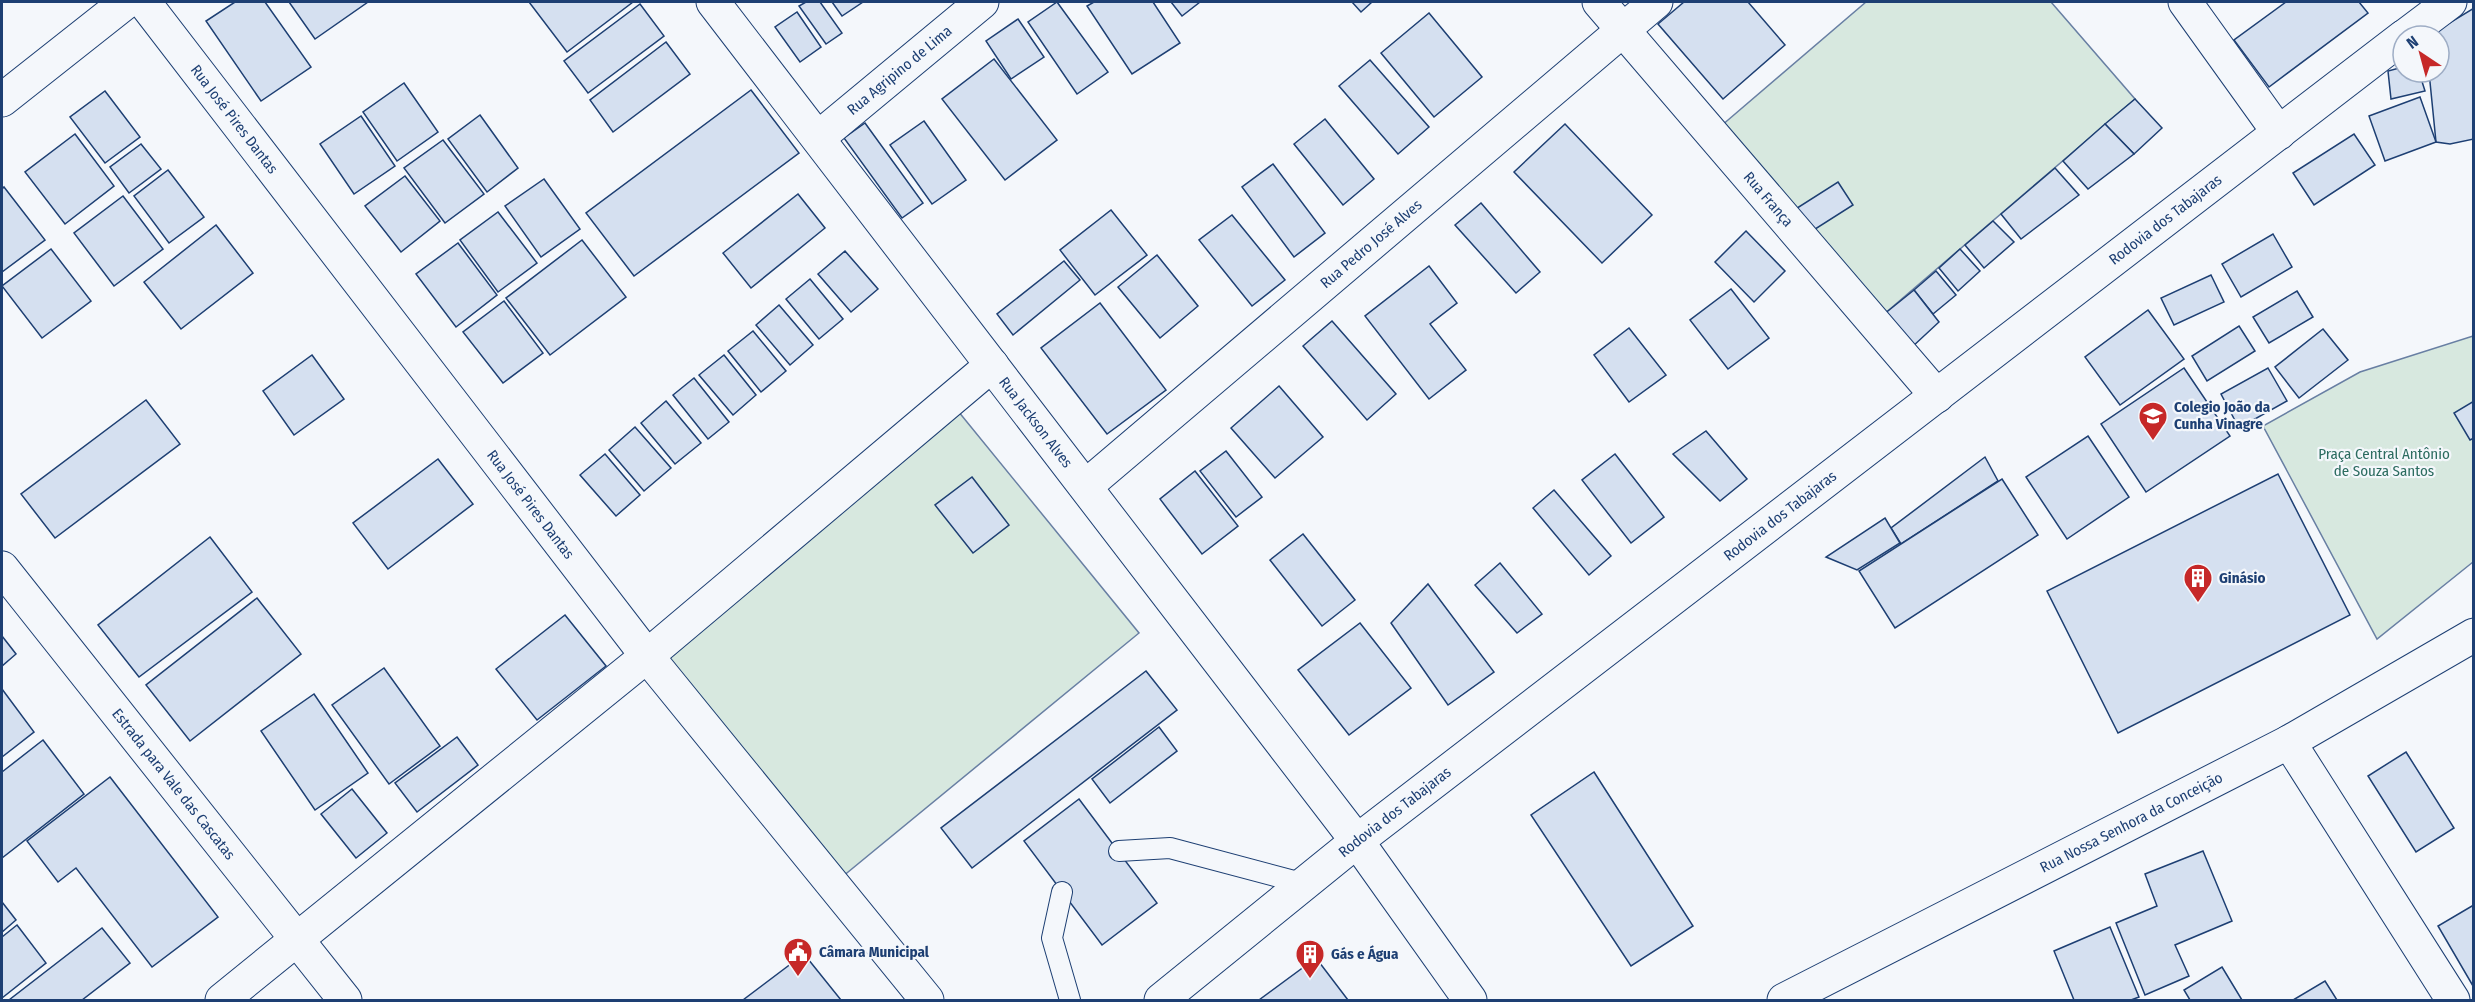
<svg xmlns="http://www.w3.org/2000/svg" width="2475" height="1002" viewBox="0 0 2475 1002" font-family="'Fira Sans Condensed',sans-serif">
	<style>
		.green { fill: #d7e8df; stroke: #687fa3; stroke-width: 1.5 }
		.building { fill: #d5e0f0; stroke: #1d3f73; stroke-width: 1.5 }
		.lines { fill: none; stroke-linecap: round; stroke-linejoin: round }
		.service-casing { stroke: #1d3f73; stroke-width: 22 }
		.minor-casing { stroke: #1d3f73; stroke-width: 35 }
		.primary-casing { stroke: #1d3f73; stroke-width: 35 }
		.service { stroke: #f4f7fb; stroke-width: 20 }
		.minor { stroke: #f4f7fb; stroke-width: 33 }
		.primary { stroke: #f4f7fb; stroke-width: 33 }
		.labels { text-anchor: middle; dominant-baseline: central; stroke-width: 4.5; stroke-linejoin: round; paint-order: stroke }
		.street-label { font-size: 15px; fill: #1d3f73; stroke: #f4f7fb }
		.poi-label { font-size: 15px; font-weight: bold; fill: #1d3f73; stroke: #f4f7fb; text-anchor: start }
		.park-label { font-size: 15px; fill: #2c6c60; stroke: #f4f7fb }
	</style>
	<rect width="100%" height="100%" fill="#f4f7fb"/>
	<g class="green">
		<polygon points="1866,2 2051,2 2135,99 1883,315 1721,126"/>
		<polygon points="2473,336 2473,562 2377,639 2263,426 2360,372"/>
		<polygon points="958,411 1139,633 842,877 660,655"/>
	</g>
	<g class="building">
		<polygon points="235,2 265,2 311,67 261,101 206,21"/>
		<polygon points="289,2 368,2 315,39"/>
		<polygon points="529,2 633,2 567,52"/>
		<polygon points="806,2 820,2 842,33 826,44 799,6"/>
		<polygon points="832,2 863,2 842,16"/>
		<polygon points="1057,2 1108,72 1077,94 1028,22"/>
		<polygon points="1094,2 1153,2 1180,43 1132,74 1087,6"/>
		<polygon points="1171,2 1200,2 1182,16"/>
		<polygon points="1352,2 1372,2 1361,12"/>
		<polygon points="1684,2 1748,2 1785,45 1723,99 1658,24"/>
		<polygon points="2286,2 2359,2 2368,13 2269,87 2234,40"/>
		<polygon points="640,4 664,36 588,93 564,61"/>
		<polygon points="2474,8 2474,139 2450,144 2436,142 2429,72 2439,72 2439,36 2428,36"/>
		<polygon points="797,12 821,47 800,62 775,27"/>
		<polygon points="1429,13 1482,77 1434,117 1381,53"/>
		<polygon points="1018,19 1044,57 1011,79 986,41"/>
		<polygon points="666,42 690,74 613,132 590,100"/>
		<polygon points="994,59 1057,140 1005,180 942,99"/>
		<polygon points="1370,60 1429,127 1398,154 1339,86"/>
		<polygon points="2403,67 2403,72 2419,72 2425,91 2391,99 2388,71"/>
		<polygon points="404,83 438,132 397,161 363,112"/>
		<polygon points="751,90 799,153 634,276 586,213"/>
		<polygon points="105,91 140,137 105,163 70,117"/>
		<polygon points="2420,97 2436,142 2385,161 2369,116"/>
		<polygon points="2135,99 2162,128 2134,154 2105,124"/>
		<polygon points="480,115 518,168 487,192 448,139"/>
		<polygon points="361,116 395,166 354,194 320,144"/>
		<polygon points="1325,119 1374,179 1343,205 1294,144"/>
		<polygon points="924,121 966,180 932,204 890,145"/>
		<polygon points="865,123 923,203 902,218 844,138"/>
		<polygon points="1565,124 1652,215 1602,263 1514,172"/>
		<polygon points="2105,124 2134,154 2088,189 2063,161"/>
		<polygon points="75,134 114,186 65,224 25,172"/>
		<polygon points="2354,134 2375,165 2314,205 2293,173"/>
		<polygon points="443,140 484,194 445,223 404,168"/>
		<polygon points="141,144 161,169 129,193 110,167"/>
		<polygon points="1273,164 1325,233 1294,257 1242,187"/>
		<polygon points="2055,168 2079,195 2021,239 2001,214"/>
		<polygon points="168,170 204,217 169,243 134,196"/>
		<polygon points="405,176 440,221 401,252 365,206"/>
		<polygon points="544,179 580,229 541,257 505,206"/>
		<polygon points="1838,182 1853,205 1809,233 1794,210"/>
		<polygon points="4,187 45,240 2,272 2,189"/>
		<polygon points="798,194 825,228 751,288 723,253"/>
		<polygon points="123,196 163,249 114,286 74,233"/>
		<polygon points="1481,203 1540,272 1516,293 1455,225"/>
		<polygon points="1111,210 1147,255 1095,295 1060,250"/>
		<polygon points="498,212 537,263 498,292 460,240"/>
		<polygon points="1232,215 1285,280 1252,306 1199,240"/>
		<polygon points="1993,221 2014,242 1984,268 1965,245"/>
		<polygon points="216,225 253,273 181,329 144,282"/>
		<polygon points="1746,231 1785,271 1754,302 1715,262"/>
		<polygon points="2273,234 2292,267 2241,297 2222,264"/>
		<polygon points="582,240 626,297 550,355 506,298"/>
		<polygon points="458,243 497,295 456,327 416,274"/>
		<polygon points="51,249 91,301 42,338 2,286"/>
		<polygon points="1960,249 1980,271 1958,291 1939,268"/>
		<polygon points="845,251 878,289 851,312 818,274"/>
		<polygon points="1157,255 1198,306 1160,338 1118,287"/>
		<polygon points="1064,261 1080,280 1013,335 997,314"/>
		<polygon points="1429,266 1457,303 1430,324 1466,370 1429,399 1365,316"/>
		<polygon points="1936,271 1956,295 1933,314 1914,290"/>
		<polygon points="2211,275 2224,302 2174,325 2161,298"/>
		<polygon points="810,279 843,319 819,339 786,299"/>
		<polygon points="1731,289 1769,338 1728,369 1690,320"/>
		<polygon points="1914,290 1939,322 1911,348 1883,315"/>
		<polygon points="2297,291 2313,317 2269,343 2253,317"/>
		<polygon points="504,301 543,353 503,383 463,332"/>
		<polygon points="1100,303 1166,390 1107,434 1041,348"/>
		<polygon points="779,305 813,345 790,365 756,325"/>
		<polygon points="2148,310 2184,359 2120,405 2085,357"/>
		<polygon points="1332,321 1396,394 1367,420 1303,346"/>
		<polygon points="2239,326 2255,351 2207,381 2192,356"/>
		<polygon points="1629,328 1666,375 1629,402 1594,355"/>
		<polygon points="2323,329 2348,360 2299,398 2275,367"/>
		<polygon points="753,331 786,371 761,392 728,351"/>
		<polygon points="312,355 344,399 294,435 263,391"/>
		<polygon points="724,355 756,395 733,415 699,375"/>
		<polygon points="2184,368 2230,436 2146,492 2101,424"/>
		<polygon points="2268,368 2287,401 2239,428 2221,394"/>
		<polygon points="694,378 729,422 708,439 673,395"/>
		<polygon points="1279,386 1323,437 1275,478 1231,428"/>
		<polygon points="146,400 180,444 55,538 21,494"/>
		<polygon points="666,401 701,443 675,464 641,423"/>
		<polygon points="2474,401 2474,438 2470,440 2454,413"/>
		<polygon points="635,427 671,468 644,491 609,450"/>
		<polygon points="1706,431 1747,479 1720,501 1673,454"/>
		<polygon points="2088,436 2129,497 2067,539 2026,477"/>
		<polygon points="1226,451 1262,497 1236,517 1200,471"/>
		<polygon points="605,454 640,495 616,516 580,475"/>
		<polygon points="1615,454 1664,517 1631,543 1582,480"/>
		<polygon points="1985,457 1998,481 1901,544 1891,528"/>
		<polygon points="438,459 473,504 388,569 353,523"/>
		<polygon points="1195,471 1238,526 1202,554 1160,499"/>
		<polygon points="2278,474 2350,615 2118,733 2047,591"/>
		<polygon points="972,477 1009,525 973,553 935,505"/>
		<polygon points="2002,479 2038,535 1895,628 1859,571"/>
		<polygon points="1554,490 1611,556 1589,575 1533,508"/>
		<polygon points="1885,518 1900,543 1857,570 1826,557"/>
		<polygon points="1303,534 1355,600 1322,626 1270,560"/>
		<polygon points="210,537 252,592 139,677 98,625"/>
		<polygon points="1500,563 1542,614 1517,633 1475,585"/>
		<polygon points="1428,584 1494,672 1448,705 1391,623"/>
		<polygon points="257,598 301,654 190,741 146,685"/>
		<polygon points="565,615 606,666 537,720 496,669"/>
		<polygon points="1360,623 1411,688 1349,735 1298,670"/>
		<polygon points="2,636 16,654 2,666"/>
		<polygon points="384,668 440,746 389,784 332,705"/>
		<polygon points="1146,671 1177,710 972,868 941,828"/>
		<polygon points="2,689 34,732 2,757"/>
		<polygon points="314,694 368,773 315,810 261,731"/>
		<polygon points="1159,727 1177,751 1110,803 1092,779"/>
		<polygon points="457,737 478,765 417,812 395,783"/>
		<polygon points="43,740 84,794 2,858 2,772"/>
		<polygon points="2406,752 2454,828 2416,852 2368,776"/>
		<polygon points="1594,772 1693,926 1631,966 1531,815"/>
		<polygon points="110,777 218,917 152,967 76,868 58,882 27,841"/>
		<polygon points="352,789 387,833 356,858 321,814"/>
		<polygon points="1079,799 1157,903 1102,945 1024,841"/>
		<polygon points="2203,851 2232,921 2175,945 2189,976 2145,995 2116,923 2157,906 2145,874"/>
		<polygon points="2,902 16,920 2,932"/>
		<polygon points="2472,906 2474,908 2473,986 2438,926"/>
		<polygon points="17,925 46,963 2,998 2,937"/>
		<polygon points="2110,927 2139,997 2131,1000 2074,1000 2054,951"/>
		<polygon points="102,928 130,963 82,1000 9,1000"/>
		<polygon points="804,954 841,1000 743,1000"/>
		<polygon points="1316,958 1348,1000 1259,1000"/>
		<polygon points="2222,967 2242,1000 2190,1000 2184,990"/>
		<polygon points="2325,981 2337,1000 2293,1000"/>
	</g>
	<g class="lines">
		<g class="service-casing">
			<g id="service">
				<polyline points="1119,851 1170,848 1305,884"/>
				<polyline points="1062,892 1052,938 1070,1000"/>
			</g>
		</g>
		<g class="minor-casing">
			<g id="minor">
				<path id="s1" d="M144,2L647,656L927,1000"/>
				<path id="s2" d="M713,2L1357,841L1470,1000"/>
				<path id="s3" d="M1599,2L1937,396"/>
				<polyline points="2185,2 2279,133"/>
				<polyline points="2,100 126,2"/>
				<path id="s4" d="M818,138L982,2"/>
				<path id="s5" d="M1086,486L1656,2"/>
				<path id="s6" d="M2,568L345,1000"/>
				<polyline points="2289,742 2453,1000"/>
				<polyline points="222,1000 647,656 992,365"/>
				<path id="s7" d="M1784,1000L2289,742L2474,635"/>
			</g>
		</g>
		<g class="primary-casing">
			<g id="primary">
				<polyline points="2405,36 2450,2"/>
				<path id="s8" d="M1161,1000L1357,841L2403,37"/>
			</g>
		</g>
		<use href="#service" class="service"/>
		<use href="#minor" class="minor"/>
		<use href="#primary" class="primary"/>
	</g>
	<defs>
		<g id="school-pin" transform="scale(1.5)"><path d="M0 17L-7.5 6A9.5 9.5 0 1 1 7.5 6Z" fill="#c62828" stroke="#f4f7fb"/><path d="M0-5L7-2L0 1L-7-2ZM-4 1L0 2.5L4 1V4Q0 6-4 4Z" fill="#fff"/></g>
		<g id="building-pin" transform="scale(1.5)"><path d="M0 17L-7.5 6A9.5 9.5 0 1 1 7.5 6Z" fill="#c62828" stroke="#f4f7fb"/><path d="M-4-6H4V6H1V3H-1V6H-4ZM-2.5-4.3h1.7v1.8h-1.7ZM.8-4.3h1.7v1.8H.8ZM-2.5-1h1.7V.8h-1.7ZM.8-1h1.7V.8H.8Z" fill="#fff"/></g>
		<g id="civic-pin" transform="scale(1.5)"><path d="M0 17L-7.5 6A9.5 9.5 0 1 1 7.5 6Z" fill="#c62828" stroke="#f4f7fb"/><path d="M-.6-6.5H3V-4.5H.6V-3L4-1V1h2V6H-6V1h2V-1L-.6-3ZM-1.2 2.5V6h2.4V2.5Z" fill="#fff"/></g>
	</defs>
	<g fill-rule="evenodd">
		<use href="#school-pin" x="2153" y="416"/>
		<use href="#building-pin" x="2198" y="578"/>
		<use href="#civic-pin" x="798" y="952"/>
		<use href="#building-pin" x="1310" y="954"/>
	</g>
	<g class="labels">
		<g class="street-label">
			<text stroke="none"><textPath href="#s4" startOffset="106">Rua Agripino de Lima</textPath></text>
			<text stroke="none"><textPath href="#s1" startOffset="148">Rua José Pires Dantas</textPath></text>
			<text stroke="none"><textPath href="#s3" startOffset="260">Rua França</textPath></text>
			<text stroke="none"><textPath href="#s8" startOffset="1272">Rodovia dos Tabajaras</textPath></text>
			<text stroke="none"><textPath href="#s5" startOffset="374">Rua Pedro José Alves</textPath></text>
			<text stroke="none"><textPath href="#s2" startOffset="530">Rua Jackson Alves</textPath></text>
			<text stroke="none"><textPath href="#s1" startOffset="634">Rua José Pires Dantas</textPath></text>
			<text stroke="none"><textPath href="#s8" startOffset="786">Rodovia dos Tabajaras</textPath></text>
			<text stroke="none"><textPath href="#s6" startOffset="276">Estrada para Vale das Cascatas</textPath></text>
			<text stroke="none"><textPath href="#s8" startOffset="300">Rodovia dos Tabajaras</textPath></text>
			<text stroke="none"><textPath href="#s7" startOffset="390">Rua Nossa Senhora da Conceição</textPath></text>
		</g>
		<g class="poi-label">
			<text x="2174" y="407">Colegio João da<tspan x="2174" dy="17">Cunha Vinagre</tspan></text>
			<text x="2219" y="578">Ginásio</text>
			<text x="819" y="952">Câmara Municipal</text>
			<text x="1331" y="954">Gás e Água</text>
		</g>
		<g class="park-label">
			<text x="2384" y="454">Praça Central Antônio<tspan x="2384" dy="17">de Souza Santos</tspan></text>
		</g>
	</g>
	<rect width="2475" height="1002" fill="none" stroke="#1d3f73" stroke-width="6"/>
	<g transform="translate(2421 54) rotate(324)"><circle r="28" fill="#f4f7fb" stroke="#9eadc5" stroke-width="1.5"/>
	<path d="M0-4.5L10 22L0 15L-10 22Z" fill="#c62828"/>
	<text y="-9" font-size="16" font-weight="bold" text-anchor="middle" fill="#1d3f73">N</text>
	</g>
</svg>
